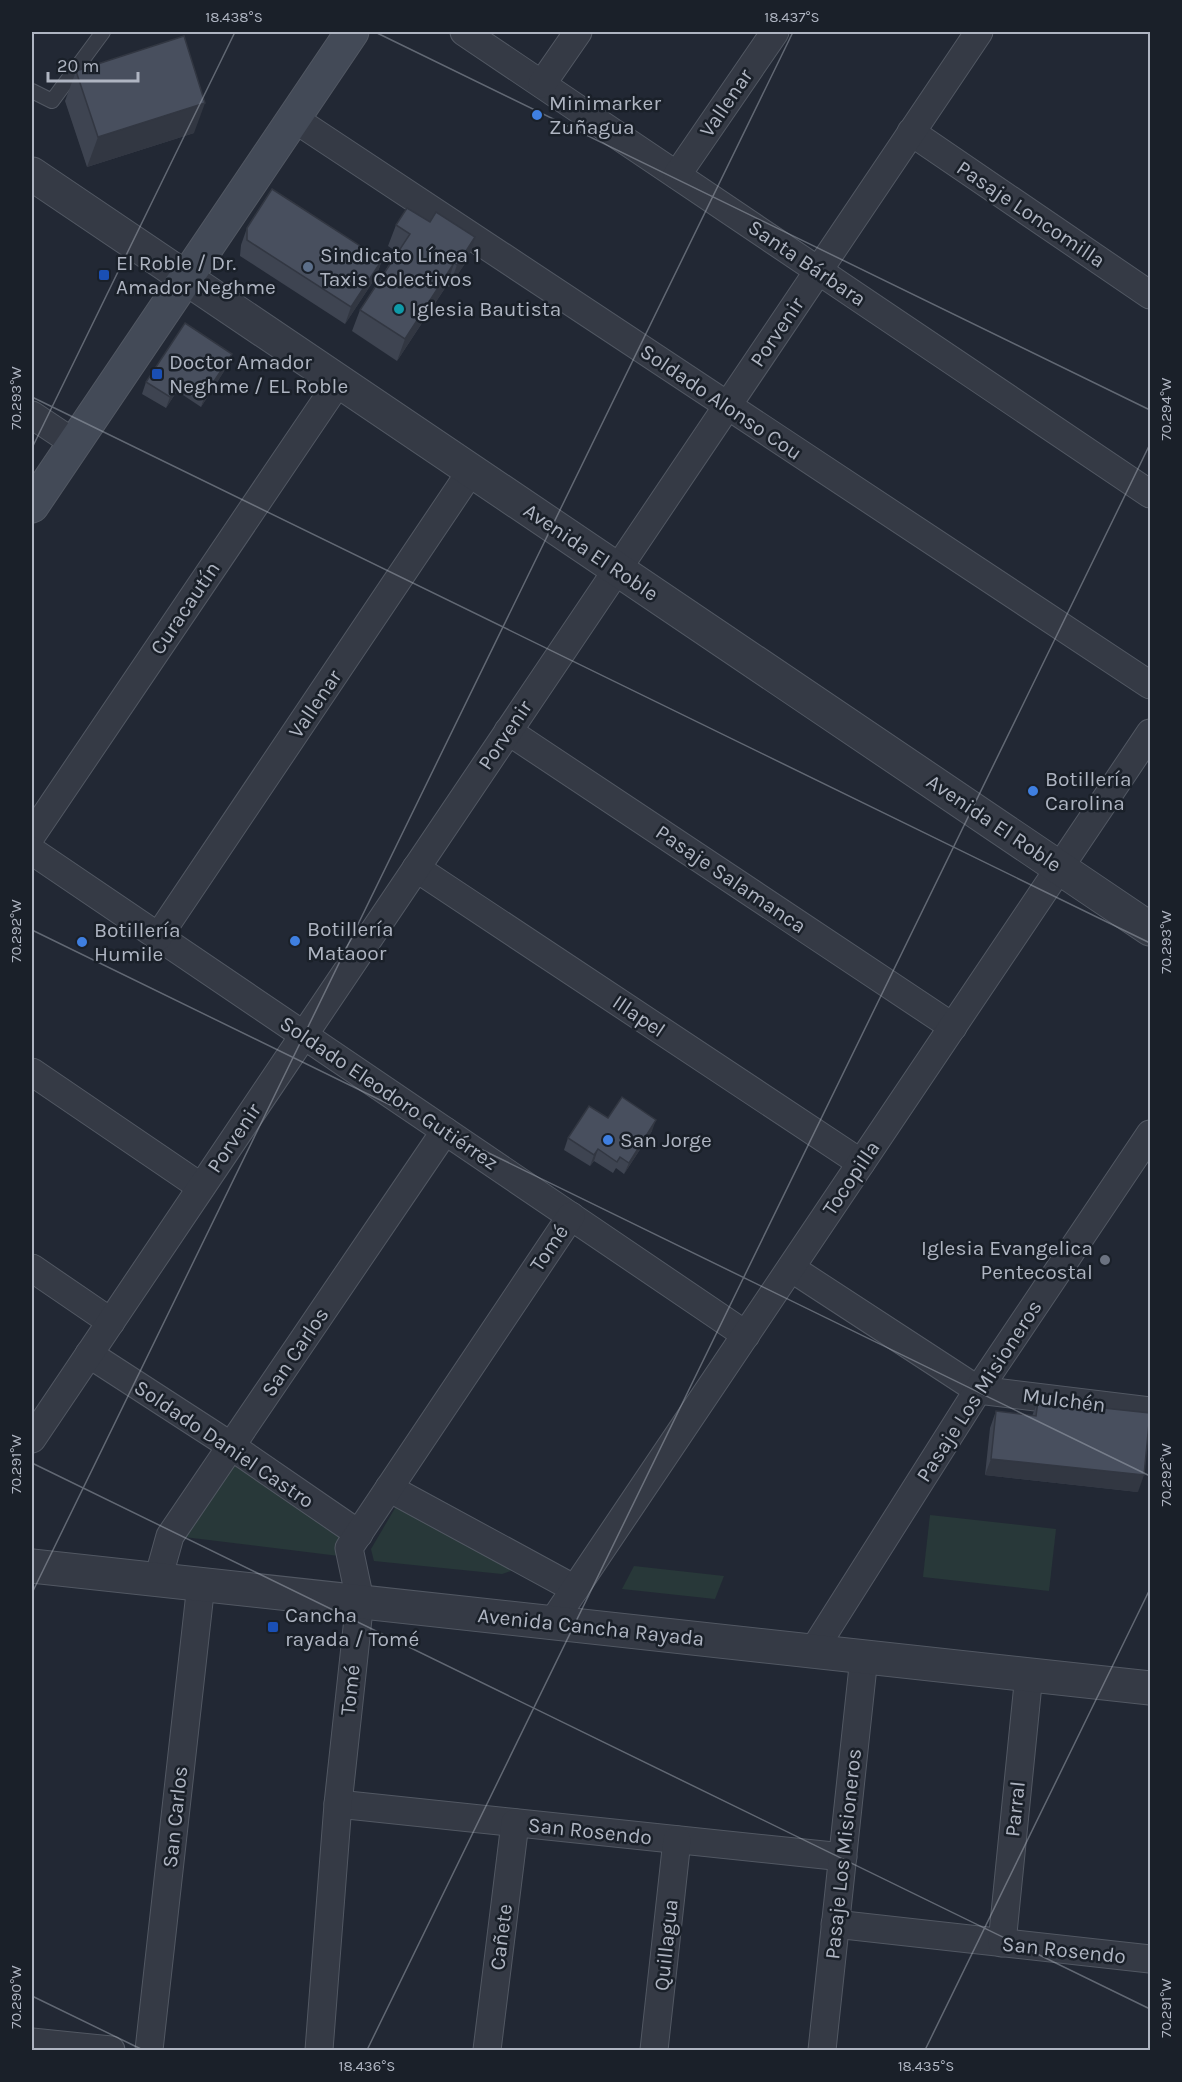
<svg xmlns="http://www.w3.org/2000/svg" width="1182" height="2082" viewBox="0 0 1182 2082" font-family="Karla,sans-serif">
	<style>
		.green { fill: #283839 }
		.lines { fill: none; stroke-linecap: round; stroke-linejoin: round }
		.service-casing { stroke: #525863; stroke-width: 16 }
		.minor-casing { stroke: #525863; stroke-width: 29 }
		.tertiary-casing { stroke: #525863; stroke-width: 35 }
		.secondary-casing { stroke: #525863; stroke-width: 35 }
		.service { stroke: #353a45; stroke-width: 14 }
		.minor { stroke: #353a45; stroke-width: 27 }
		.tertiary { stroke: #353a45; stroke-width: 33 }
		.secondary { stroke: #434a57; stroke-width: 33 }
		.wall { fill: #3e4451 }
		.shaded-wall { fill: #323742 }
		.building { fill: #484f5e; stroke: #323742; stroke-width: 1.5 }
		.ticks { fill: none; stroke: #afb5c2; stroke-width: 1.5; stroke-opacity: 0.45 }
		.shop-dot { fill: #3f7fe0; stroke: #1a2029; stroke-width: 2 }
		.service-dot { fill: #5c6f8a; stroke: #1a2029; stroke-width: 2 }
		.transit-dot { fill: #1a4fb4; stroke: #1a2029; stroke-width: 2 }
		.culture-dot { fill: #0f9aa8; stroke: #1a2029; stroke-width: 2 }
		.worship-dot { fill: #6b7280; stroke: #1a2029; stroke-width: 2 }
		.labels { text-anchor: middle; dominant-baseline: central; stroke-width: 5; stroke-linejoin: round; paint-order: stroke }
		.poi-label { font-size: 21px; fill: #afb5c2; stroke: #1a2029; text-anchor: start }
		.street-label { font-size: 21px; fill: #afb5c2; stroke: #1a2029 }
		.neatline { fill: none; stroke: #afb5c2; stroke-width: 2 }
		.ticks-label { font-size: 15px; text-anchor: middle; fill: #afb5c2 }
	</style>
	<rect width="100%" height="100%" fill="#222834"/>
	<g class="green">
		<polygon points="224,1457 349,1533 339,1556 176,1536"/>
		<polygon points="398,1503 508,1563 511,1571 502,1574 374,1561 371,1549"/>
		<polygon points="930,1515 1056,1529 1049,1591 923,1577"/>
		<polygon points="634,1566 724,1576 715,1599 622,1589"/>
	</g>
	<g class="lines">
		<g class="service-casing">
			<polyline id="service" points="32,91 52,101 103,32"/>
		</g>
		<g class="minor-casing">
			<g id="minor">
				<polyline points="464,32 1150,494"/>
				<polyline points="542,84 578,32"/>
				<polyline points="293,118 1150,685"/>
				<polyline points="911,132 1150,295"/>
				<polyline points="677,175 775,32"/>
				<polyline points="32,415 74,443"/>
				<polyline points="508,731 953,1027"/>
				<polyline points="32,835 339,381"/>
				<polyline points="32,851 746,1335"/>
				<polyline points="416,868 861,1163"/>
				<polyline points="158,937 471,471"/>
				<polyline points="32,1072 201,1187"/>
				<polyline points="32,1268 111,1322"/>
				<polyline points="791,1268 978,1390 1150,1411"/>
				<polyline points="89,1354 231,1446 359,1534"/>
				<polyline points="32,1439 979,32"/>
				<polyline points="389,1488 575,1589"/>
				<polyline points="158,1579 170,1536 445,1131"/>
				<polyline points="552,1623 1150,733"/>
				<polyline points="813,1651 978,1390 1150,1134"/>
				<polyline points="338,1804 843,1857"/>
				<polyline points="835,1924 1150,1959"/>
				<polyline points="1002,1943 1029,1674"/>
				<polyline points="32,2042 111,2050"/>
				<polyline points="149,2050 201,1584"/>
				<polyline points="319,2050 338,1804 360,1600 349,1548 571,1216"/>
				<polyline points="487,2050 515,1823"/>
				<polyline points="654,2050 677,1840"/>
				<polyline points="822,2050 864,1657"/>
			</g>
		</g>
		<g class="tertiary-casing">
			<g id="tertiary">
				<polyline points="32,174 1150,929"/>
				<polyline points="32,1566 1150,1688"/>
			</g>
		</g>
		<g class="secondary-casing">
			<polyline id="secondary" points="32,506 352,32"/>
		</g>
		<use href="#service" class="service"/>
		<use href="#minor" class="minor"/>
		<use href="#tertiary" class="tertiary"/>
		<use href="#secondary" class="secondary"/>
	</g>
	<g class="wall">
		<polygon points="76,71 194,133 87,167 65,101"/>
		<polygon points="396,225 468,259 449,287 447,285 397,361 352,331 360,310 397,252 388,246"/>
		<polygon points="247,228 382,260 376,277 345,324 240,256 241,245"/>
		<polygon points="228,365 201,407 177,391 166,408 142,394 146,382"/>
		<polygon points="608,1118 652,1131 624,1174 616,1168 613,1173 594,1161 590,1166 564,1150 568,1138"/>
		<polygon points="1038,1401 1138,1492 985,1475 990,1428 996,1411 1032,1416"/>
	</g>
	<g class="shaded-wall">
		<polygon points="205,103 194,133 87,167 98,137"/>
		<polygon points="475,237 468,259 449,287 457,265"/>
		<polygon points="382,260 376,277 345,324 351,307"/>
		<polygon points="454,263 447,285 397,361 405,339"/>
		<polygon points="232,354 228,365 201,407 205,395"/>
		<polygon points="181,380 177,391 166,408 170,397"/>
		<polygon points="656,1120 652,1131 624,1174 629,1163"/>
		<polygon points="598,1149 594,1161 590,1166 594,1155"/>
		<polygon points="991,1459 1144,1475 1138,1492 985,1475"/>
	</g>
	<g class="building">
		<polygon points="184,36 205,103 98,137 76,71"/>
		<polygon points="272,189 382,260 351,307 247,240 247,228"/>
		<polygon points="407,208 430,222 436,212 475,237 457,265 454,263 405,339 360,310 410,234 396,225"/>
		<polygon points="185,323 232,354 205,395 181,380 170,397 146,382"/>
		<polygon points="622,1097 656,1120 629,1163 620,1157 617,1162 598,1149 594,1155 568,1138 589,1106 608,1118"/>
		<polygon points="1038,1401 1150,1413 1144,1475 991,1459 996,1411 1036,1416"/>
	</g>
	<path class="ticks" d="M375,32L1150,410M32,397L1150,943M32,448L235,32M32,930L1150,1476M32,1463L1150,2009M32,1593L793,32M32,1996L143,2050M367,2050L1150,444M925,2050L1150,1589"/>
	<g class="shop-dot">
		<circle cx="537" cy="115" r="6"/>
		<circle cx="1033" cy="791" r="6"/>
		<circle cx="295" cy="941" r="6"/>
		<circle cx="82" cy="942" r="6"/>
		<circle cx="608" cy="1140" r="6"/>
	</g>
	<circle class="service-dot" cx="308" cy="267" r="6"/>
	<g class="transit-dot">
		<rect x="98" y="269" width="12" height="12" rx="3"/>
		<rect x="151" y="368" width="12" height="12" rx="3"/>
		<rect x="267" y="1621" width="12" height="12" rx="3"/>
	</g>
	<circle class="culture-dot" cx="399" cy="309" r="6"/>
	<circle class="worship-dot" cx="1105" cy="1260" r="6"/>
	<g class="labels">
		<g class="poi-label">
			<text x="549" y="103">Minimarker<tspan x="549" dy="24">Zuñagua</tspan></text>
			<text x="320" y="255">Sindicato Línea 1<tspan x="320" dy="24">Taxis Colectivos</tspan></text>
			<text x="116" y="263">El Roble / Dr.<tspan x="116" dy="24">Amador Neghme</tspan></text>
			<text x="411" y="309">Iglesia Bautista</text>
			<text x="169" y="362">Doctor Amador<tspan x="169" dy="24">Neghme / EL Roble</tspan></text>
			<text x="1045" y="779">Botillería<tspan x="1045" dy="24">Carolina</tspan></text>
			<text x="307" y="929">Botillería<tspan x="307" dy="24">Mataoor</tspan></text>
			<text x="94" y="930">Botillería<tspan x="94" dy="24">Humile</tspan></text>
			<text x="620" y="1140">San Jorge</text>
			<text x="1093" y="1248" text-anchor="end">Iglesia Evangelica<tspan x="1093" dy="24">Pentecostal</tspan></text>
			<text x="285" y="1615">Cancha<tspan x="285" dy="24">rayada / Tomé</tspan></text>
		</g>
		<g class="street-label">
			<text transform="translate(726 103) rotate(-56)">Vallenar</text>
			<text transform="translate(1031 214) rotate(34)">Pasaje Loncomilla</text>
			<text transform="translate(807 263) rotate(34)">Santa Bárbara</text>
			<text transform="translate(777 332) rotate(-56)">Porvenir</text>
			<text transform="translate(721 402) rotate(34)">Soldado Alonso Cou</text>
			<text transform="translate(591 552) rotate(34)">Avenida El Roble</text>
			<text transform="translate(185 608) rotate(-56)">Curacautín</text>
			<text transform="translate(315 704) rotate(-56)">Vallenar</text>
			<text transform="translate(505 735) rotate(-56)">Porvenir</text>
			<text transform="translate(994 823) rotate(34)">Avenida El Roble</text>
			<text transform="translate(731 879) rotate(34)">Pasaje Salamanca</text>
			<text transform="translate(639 1016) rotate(34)">Illapel</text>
			<text transform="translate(389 1093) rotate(34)">Soldado Eleodoro Gutiérrez</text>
			<text transform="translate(234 1138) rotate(-56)">Porvenir</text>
			<text transform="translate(851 1178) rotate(-56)">Tocopilla</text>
			<text transform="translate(549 1248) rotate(-56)">Tomé</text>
			<text transform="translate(295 1352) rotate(-56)">San Carlos</text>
			<text transform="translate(979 1391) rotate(-57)">Pasaje Los Misioneros</text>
			<text transform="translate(1064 1400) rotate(7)">Mulchén</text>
			<text transform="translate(224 1444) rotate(34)">Soldado Daniel Castro</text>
			<text transform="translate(591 1627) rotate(6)">Avenida Cancha Rayada</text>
			<text transform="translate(350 1690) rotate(-84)">Tomé</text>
			<text transform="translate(1015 1809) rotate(-84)">Parral</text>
			<text transform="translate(175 1817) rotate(-84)">San Carlos</text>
			<text transform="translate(590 1831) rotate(6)">San Rosendo</text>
			<text transform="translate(843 1854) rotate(-84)">Pasaje Los Misioneros</text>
			<text transform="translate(501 1937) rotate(-83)">Cañete</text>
			<text transform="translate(666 1945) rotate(-84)">Quillagua</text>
			<text transform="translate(1064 1950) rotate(6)">San Rosendo</text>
		</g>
	</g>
	<rect width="1182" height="2082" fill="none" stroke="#1a2029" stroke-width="66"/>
	<path d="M48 72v9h90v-9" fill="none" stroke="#afb5c2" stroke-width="3"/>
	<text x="57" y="72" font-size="18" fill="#afb5c2" stroke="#1a2029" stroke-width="4.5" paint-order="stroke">20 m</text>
	<rect x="33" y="33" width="1116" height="2016" class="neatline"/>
	<g class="ticks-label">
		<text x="234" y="22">18.438°S</text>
		<text x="792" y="22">18.437°S</text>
		<text transform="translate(16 398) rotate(-90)" y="5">70.293°W</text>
		<text transform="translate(1166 409) rotate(-90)" y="5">70.294°W</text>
		<text transform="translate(16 931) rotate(-90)" y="5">70.292°W</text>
		<text transform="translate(1166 942) rotate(-90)" y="5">70.293°W</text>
		<text transform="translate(16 1464) rotate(-90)" y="5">70.291°W</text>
		<text transform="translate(1166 1475) rotate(-90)" y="5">70.292°W</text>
		<text transform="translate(16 1997) rotate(-90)" y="5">70.290°W</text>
		<text transform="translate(1166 2008) rotate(-90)" y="5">70.291°W</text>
		<text x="367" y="2071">18.436°S</text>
		<text x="926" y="2071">18.435°S</text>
	</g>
</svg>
